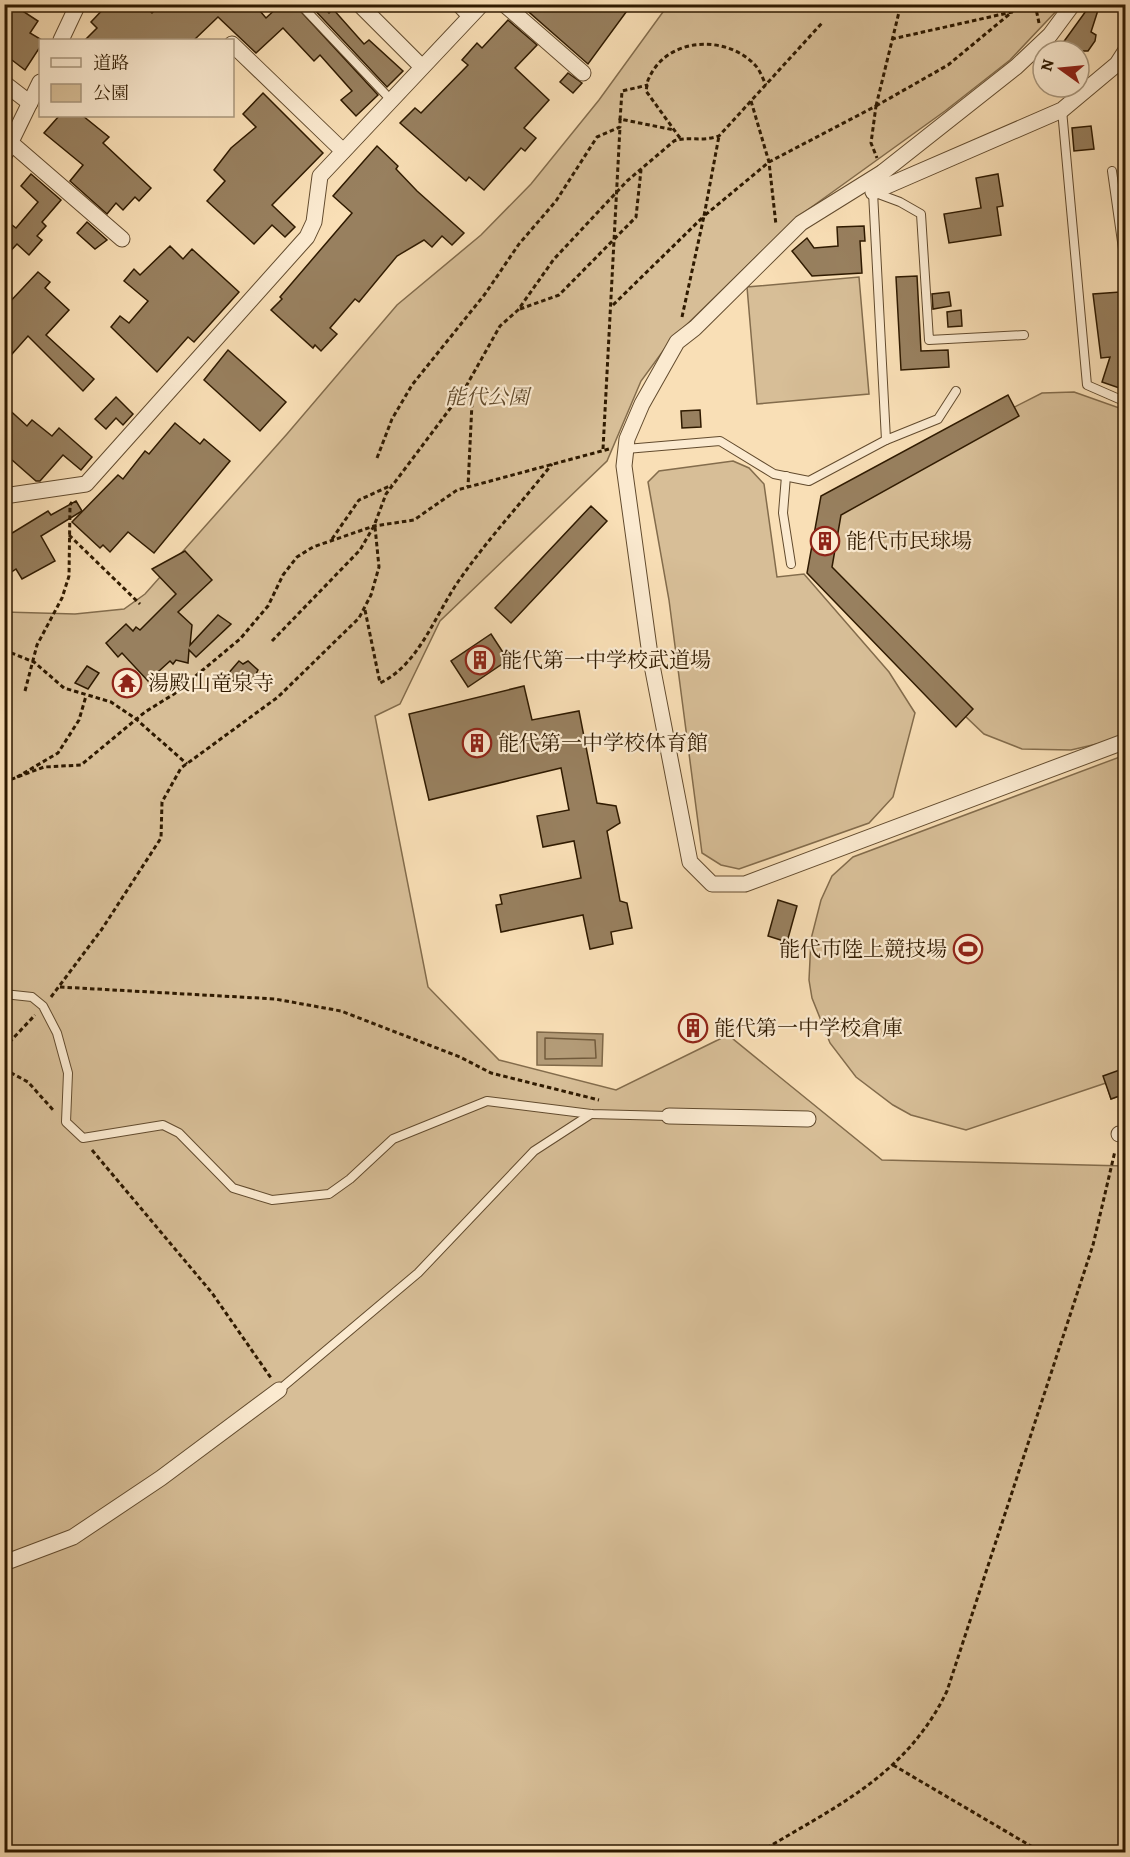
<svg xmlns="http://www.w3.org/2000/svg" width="1130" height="1857" viewBox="0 0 1130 1857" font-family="Alegreya,'Noto Serif JP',serif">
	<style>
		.green { fill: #d7be97; stroke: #836c4c; stroke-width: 1.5 }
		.water { fill: #b49c78; stroke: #7f6848; stroke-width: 1.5 }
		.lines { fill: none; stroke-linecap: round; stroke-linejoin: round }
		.shore { stroke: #725b3c; stroke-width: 1.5 }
		.building { fill: #98805f; stroke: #2f1a00; stroke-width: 1.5 }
		.lane-casing { stroke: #624b2e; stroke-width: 10 }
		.street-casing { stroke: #624b2e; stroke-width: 17 }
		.path { stroke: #2f1a00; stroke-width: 3; stroke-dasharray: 4.5 3; stroke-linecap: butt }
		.lane { stroke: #fbead0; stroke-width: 8 }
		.street { stroke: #fbead0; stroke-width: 15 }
		.labels { text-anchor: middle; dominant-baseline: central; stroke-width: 4.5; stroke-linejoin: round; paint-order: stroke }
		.park-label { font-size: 21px; font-style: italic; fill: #614b2d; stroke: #fbead0 }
		.poi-label { font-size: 21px; fill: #2f1a00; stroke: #fbead0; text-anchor: start }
	</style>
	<rect width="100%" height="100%" fill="#f9dfb6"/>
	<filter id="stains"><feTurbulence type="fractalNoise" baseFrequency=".00333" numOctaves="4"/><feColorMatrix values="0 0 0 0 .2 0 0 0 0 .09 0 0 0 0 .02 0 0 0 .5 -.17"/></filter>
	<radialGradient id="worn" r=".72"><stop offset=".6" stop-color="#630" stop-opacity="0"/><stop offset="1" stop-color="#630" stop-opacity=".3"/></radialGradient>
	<g class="green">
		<polygon points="668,5 1062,5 1010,60 945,111 795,219 671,340 641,381 607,461 440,621 400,704 375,716 428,987 499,1060 616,1090 728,1035 882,1160 1125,1166 1125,1852 5,1852 5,612 75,614 124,609 145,594 287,434 397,305 481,235 531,184 599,100"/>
		<polygon points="859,277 869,394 757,404 747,287"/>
		<polygon points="1074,392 1125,410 1126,733 1114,740 1071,750 1022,749 984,734 817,575 830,501 1042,393"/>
		<polygon points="733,461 749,468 764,484 777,577 804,574 889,672 915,713 893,797 869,823 739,869 721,865 702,853 669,600 648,482 659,471"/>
		<polygon points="1125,755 1125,1094 1111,1099 1106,1083 966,1130 911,1115 893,1105 856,1077 830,1043 812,998 809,980 811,939 821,900 832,876 853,857"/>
	</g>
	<polygon class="water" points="537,1032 603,1034 602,1066 537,1065"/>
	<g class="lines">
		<polygon class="shore" points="545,1038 595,1040 596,1058 545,1059"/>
	</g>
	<g class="building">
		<polygon points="4,4 12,4 38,21 30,33 42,40 40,47 25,70 4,54"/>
		<polygon points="108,4 143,4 152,13 161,4 254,4 266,18 281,4 294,4 378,95 356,116 341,100 352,91 320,55 314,61 283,28 256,53 218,17 194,40 85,40 97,28 91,22"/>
		<polygon points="309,4 320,4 329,13 333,9 364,44 369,40 403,71 387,87"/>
		<polygon points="523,4 632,4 588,64 522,6"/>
		<polygon points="1091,4 1100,4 1091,32 1096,35 1095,41 1088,51 1057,51"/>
		<polygon points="508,20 537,45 515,68 549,100 524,128 536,138 525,151 521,148 484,190 469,177 466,181 400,123 415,108 421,113 468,65 462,60 477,43 482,48"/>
		<polygon points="568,73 582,83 573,93 560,82"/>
		<polygon points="263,93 323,153 272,205 295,227 285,237 272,225 254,244 207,201 225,181 214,170 231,148 256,127 243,114"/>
		<polygon points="59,116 83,116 109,137 103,143 151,188 139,201 135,197 123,210 116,203 107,214 70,181 83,165 44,133"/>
		<polygon points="1091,126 1094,149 1074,151 1072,128"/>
		<polygon points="377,146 398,166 396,169 417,191 464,233 452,245 442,236 432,247 424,240 397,256 359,302 355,299 330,328 337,334 321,351 315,345 313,348 271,310 282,299 280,297 352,213 333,196"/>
		<polygon points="31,174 61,200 42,222 46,226 37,236 42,240 29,255 17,244 4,258 4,235 12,225 16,228 38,202 21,186"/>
		<polygon points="998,174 1003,206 997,207 1001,235 949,243 944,214 981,208 976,178"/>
		<polygon points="87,222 107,240 95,249 77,233"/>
		<polygon points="864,226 865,241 860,241 862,273 812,276 792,251 807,238 814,248 838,246 837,227"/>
		<polygon points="170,246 183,259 192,249 239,292 194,342 188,337 157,372 111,327 120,316 129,323 148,301 124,281 134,269 140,275"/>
		<polygon points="38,272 50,282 45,288 69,310 46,335 94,379 83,391 28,336 4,363 4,308"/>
		<polygon points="917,276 921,351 948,350 949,367 901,370 896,277"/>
		<polygon points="949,292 951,306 933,309 932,294"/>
		<polygon points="1120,292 1125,363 1125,390 1102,382 1110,357 1101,358 1093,294"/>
		<polygon points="961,310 962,326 948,327 947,312"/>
		<polygon points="228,350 286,402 260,431 204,380"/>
		<polygon points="1008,395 1019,416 841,515 832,567 973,709 956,727 807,573 821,496"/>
		<polygon points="116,397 133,414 123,425 116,418 106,429 95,419"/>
		<polygon points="4,405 27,426 32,420 52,436 59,428 92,457 81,470 63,455 40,481 36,481 4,453"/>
		<polygon points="700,410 701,427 682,428 681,411"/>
		<polygon points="175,423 200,444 204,439 230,461 154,553 128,532 110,552 103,545 100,548 72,522 118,475 123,479 145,451 149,454"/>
		<polygon points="76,501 82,511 41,536 55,561 22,579 16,569 4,577 4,538 48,511 51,515"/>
		<polygon points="591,506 607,521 511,623 495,608"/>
		<polygon points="185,551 212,580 178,612 192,625 190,645 218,615 231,624 196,657 189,650 188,663 176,660 173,664 170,661 148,681 122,653 118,657 106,643 126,624 133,631 136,627 140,630 176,594 152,569"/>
		<polygon points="491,634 508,660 468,687 451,661"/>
		<polygon points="239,661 243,664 248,661 258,670 253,680 243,690 227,675"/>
		<polygon points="87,666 99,673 88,689 75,683"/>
		<polygon points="524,686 532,720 579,711 597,803 616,806 620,823 607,831 620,901 627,903 632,928 611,932 613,944 590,949 583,915 501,932 496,905 502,904 500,895 581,878 574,841 543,847 537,816 569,810 561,768 429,800 409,714"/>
		<polygon points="778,900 797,906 787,942 768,936"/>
		<polygon points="1125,1068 1125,1094 1111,1099 1103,1076"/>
	</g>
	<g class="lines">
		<g class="lane-casing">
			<g id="lane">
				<polyline points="300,4 391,100"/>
				<polyline points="454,4 468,19"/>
				<polyline points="1062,110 1087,385 1126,402"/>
				<polyline points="1112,171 1126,270"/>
				<polyline points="956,391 938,419 886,440 873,192 900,202 921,214 929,340 1024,335"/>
				<polyline points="626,449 720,441 774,474 809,481 886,440"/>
				<polyline points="786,476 783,513 791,564"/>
				<polyline points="4,994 32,997 43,1006 57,1033 68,1073 66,1122 83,1138 163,1125 179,1133 233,1188 272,1200 329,1194 350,1179 393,1139 487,1101 591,1114 669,1116"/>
				<polyline points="279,1390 418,1273 534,1151 591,1114"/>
			</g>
		</g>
		<g class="street-casing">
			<g id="street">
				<polyline points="359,4 422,67"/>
				<polyline points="504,4 583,73"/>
				<polyline points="1073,4 1050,35 1016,67 883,172 801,223 695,328 677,342 642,404 627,439 624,466 650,655 690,862 712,884 745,884 1126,741"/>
				<polyline points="61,40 78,4"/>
				<polyline points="232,44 343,151"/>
				<polyline points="4,83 30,103"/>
				<polyline points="11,143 122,239"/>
				<polyline points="4,156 40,82"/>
				<polyline points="883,172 873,192 1062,110 1117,64 1126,50"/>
				<polyline points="4,496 86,484 307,237 314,222 320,176 482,4"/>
				<polyline points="669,1116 808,1119"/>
				<polyline points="1119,1134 1126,1134"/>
				<polyline points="4,1563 73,1537 161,1478 279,1390"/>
			</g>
		</g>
		<g class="path">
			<polyline points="1035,4 1039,23"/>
			<polyline points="751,101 769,162 776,225"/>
			<polyline points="876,106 948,65 1012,12 892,39"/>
			<polyline points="876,106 901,4"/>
			<polyline points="620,120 622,91 648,85"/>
			<path d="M680,138L646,91C647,87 647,81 649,78C668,36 727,35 755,65C760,70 763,79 766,85"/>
			<polyline points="613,305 704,216 719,136"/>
			<polyline points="520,309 559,295 636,217 641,170"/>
			<polyline points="682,317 704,216 769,162 876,106 871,143 877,158"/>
			<polyline points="464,390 472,403 468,487"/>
			<polyline points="603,449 620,127"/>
			<polyline points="377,458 392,419 412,385 485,294 519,244 556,201 597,137 620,127 620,119 674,130"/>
			<polyline points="69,535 140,604"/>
			<polyline points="332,539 359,500 392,485"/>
			<path d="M365,610L380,683C420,664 435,614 460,579C488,539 522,502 552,464"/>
			<path d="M272,641L360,550L374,526L386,494L464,390L500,326L518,310L554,259L627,181L674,141C688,136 702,142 719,136L822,23"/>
			<polyline points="4,650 34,662 64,688 111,702 136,719 187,764"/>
			<polyline points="25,691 37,645 62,598 69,576 70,505 72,502"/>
			<polyline points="17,777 58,753 79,720 86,696"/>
			<polyline points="4,782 44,767 81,765 145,712 174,694 240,639 268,606 283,575 297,557 313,547 374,526 414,520 457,490 609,449"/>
			<polyline points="60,987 275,999 341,1011 460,1057 491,1073 599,1100"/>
			<polyline points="51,997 102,929 161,838 162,802 181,768 278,697 359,618 371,595 379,567 375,527"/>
			<polyline points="4,1048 35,1015"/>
			<polyline points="4,1069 28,1082 54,1111"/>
			<polyline points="92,1150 212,1293 271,1378"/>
			<polyline points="893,1765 1041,1852"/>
			<path d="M760,1852C836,1806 906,1776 947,1691L1093,1245L1115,1151"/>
		</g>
		<use href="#lane" class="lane"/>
		<use href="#street" class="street"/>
	</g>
	<defs>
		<g id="building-ring" transform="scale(1.5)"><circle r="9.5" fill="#fbead0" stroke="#8f2418" stroke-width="1.5"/><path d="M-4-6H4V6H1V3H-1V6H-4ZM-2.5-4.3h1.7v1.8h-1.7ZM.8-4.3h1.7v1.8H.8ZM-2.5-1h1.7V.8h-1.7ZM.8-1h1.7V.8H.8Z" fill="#8f2418"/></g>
		<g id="temple-ring" transform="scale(1.5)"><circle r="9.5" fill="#fbead0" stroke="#8f2418" stroke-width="1.5"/><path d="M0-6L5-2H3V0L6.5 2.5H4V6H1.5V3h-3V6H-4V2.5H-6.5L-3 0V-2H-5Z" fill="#8f2418"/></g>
		<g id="stadium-ring" transform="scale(1.5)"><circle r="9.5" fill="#fbead0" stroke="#8f2418" stroke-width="1.5"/><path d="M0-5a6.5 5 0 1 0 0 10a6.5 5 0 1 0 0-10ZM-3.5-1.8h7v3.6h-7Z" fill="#8f2418"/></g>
	</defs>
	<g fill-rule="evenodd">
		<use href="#building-ring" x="825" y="541"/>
		<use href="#building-ring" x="480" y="660"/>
		<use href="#temple-ring" x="127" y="683"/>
		<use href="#building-ring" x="477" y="743"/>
		<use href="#stadium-ring" x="968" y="949"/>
		<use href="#building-ring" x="693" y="1028"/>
	</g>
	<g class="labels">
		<g class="park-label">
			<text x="487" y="397">能代公園</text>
		</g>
		<g class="poi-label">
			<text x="846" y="541">能代市民球場</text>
			<text x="501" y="660">能代第一中学校武道場</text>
			<text x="148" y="683">湯殿山竜泉寺</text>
			<text x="498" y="743">能代第一中学校体育館</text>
			<text x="947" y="949" text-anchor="end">能代市陸上競技場</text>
			<text x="714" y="1028">能代第一中学校倉庫</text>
		</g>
	</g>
	<rect width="1130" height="1857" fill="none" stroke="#f9dfb6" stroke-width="24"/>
	<rect x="6" y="6" width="1118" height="1845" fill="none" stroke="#2f1a00" stroke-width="3"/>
	<rect x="12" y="12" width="1106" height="1833" fill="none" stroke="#2f1a00" stroke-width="1.5"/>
	<rect x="39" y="39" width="195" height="78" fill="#fbead0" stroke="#a9977d" stroke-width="1.5"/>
	<rect x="51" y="58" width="30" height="9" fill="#fbead0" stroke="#a9977d" stroke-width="1.5"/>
	<text x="93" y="69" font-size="18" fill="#2f1a00">道路</text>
	<rect x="51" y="84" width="30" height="18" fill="#d7be97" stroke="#a9977d" stroke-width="1.5"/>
	<text x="93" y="99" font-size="18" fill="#2f1a00">公園</text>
	<g transform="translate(1061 69) rotate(285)"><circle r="28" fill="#fbead0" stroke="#a9977d" stroke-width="1.5"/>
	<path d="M0-4.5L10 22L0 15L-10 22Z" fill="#8f2418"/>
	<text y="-9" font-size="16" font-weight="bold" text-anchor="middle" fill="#2f1a00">N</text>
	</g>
	<rect width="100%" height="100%" filter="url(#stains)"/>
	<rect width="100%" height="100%" fill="url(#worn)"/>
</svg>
